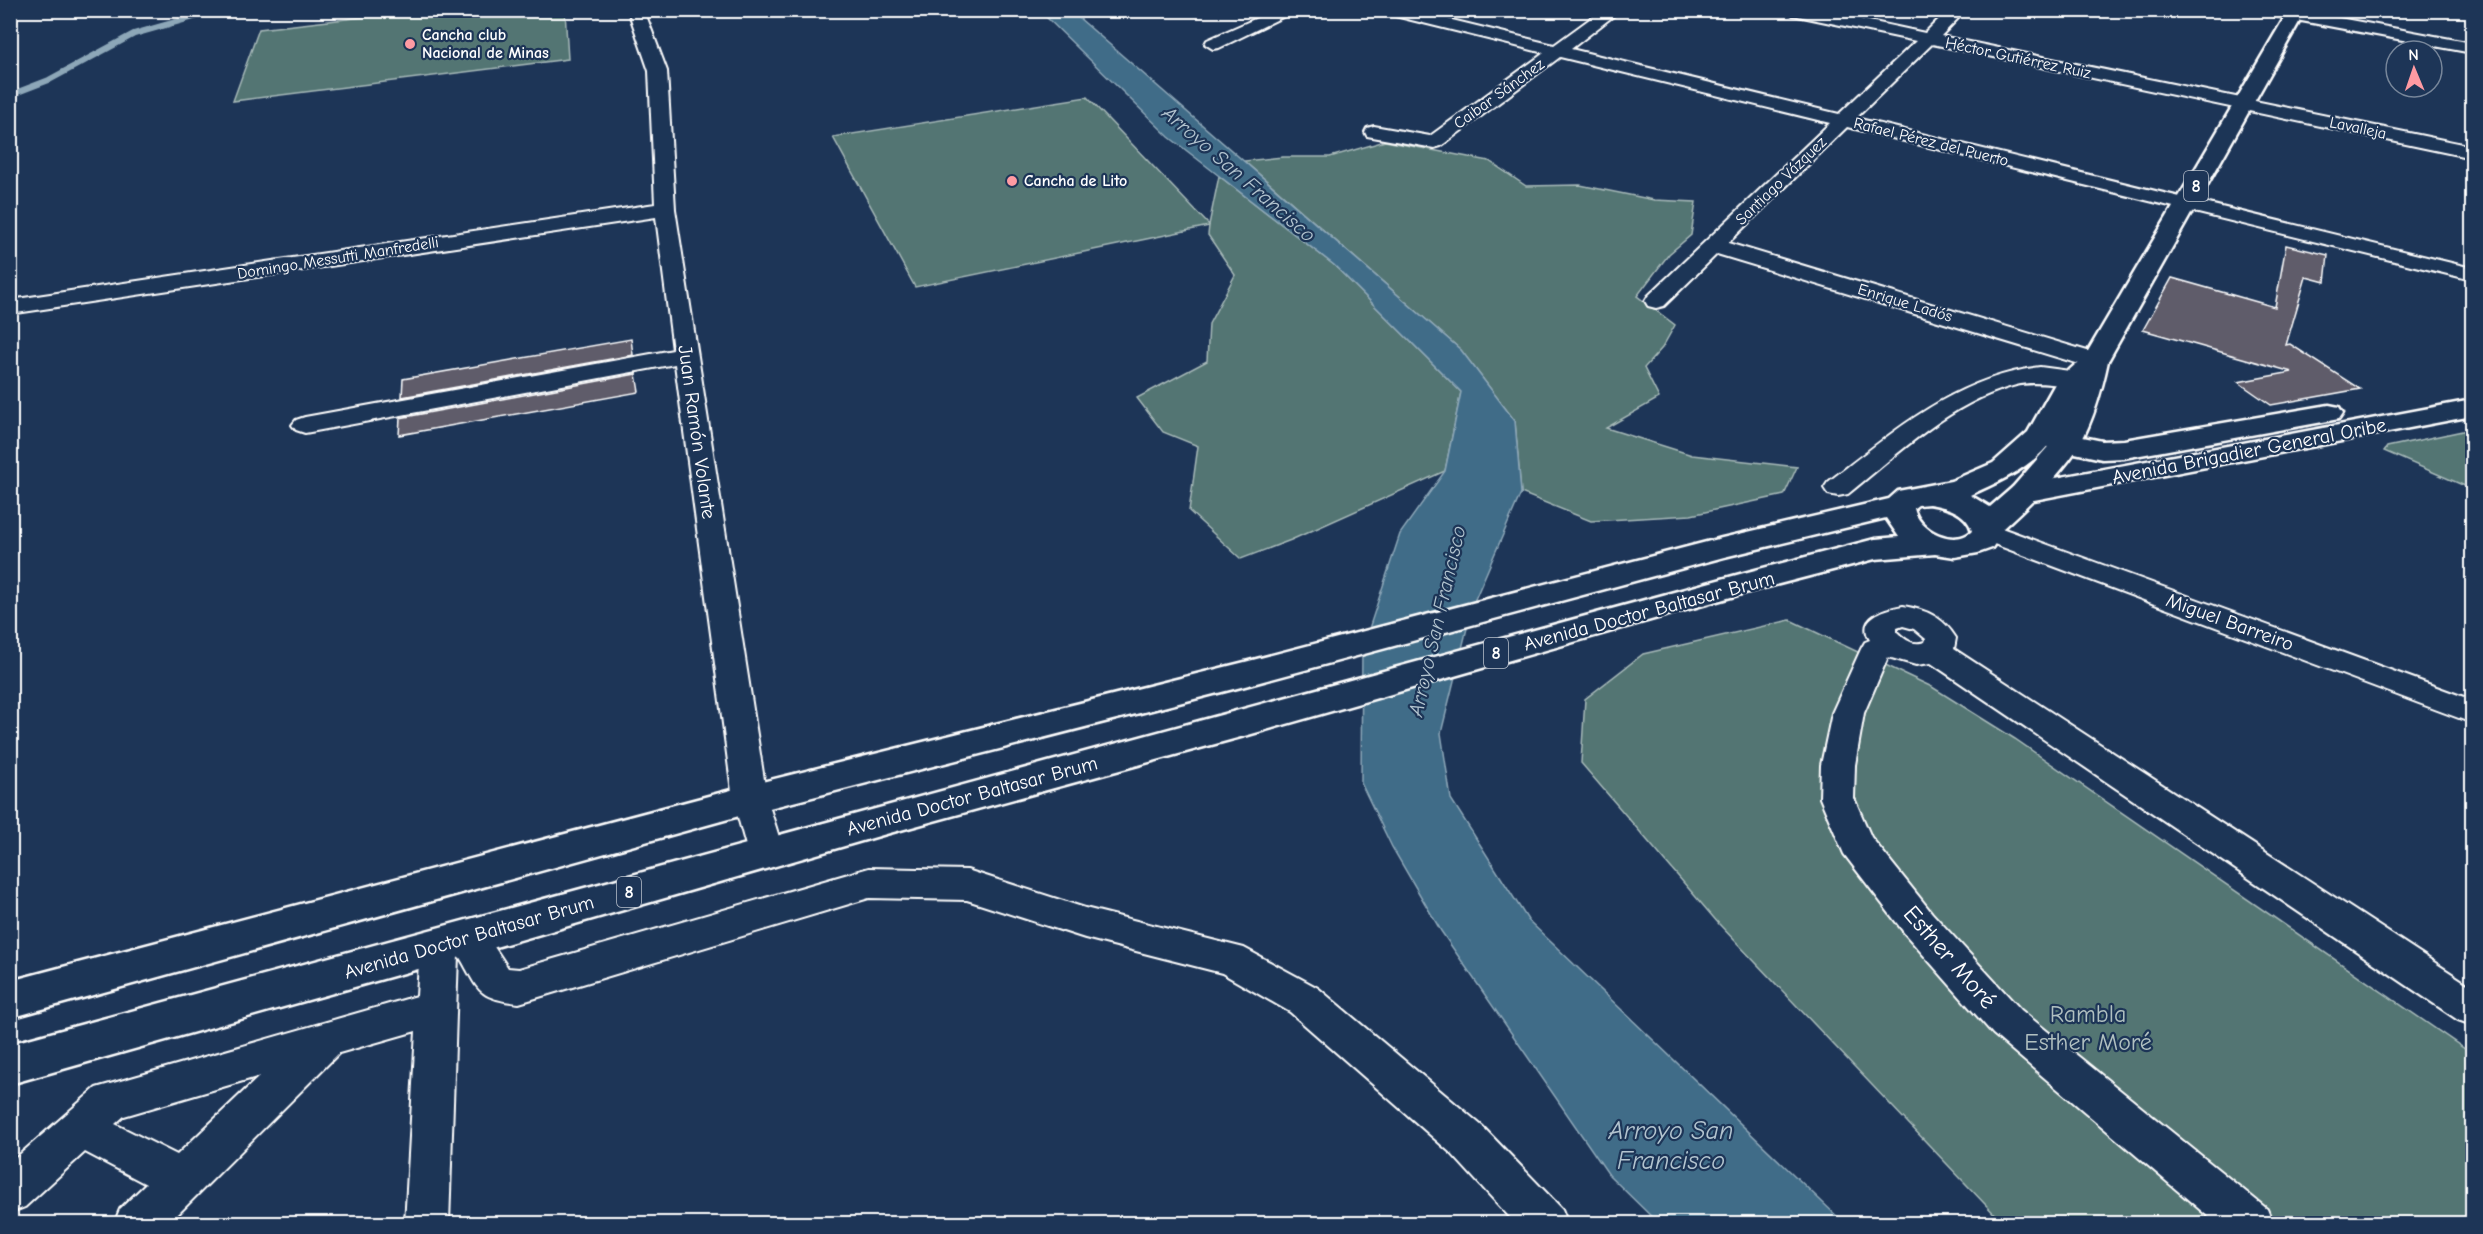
<svg xmlns="http://www.w3.org/2000/svg" width="2483" height="1234" viewBox="0 0 2483 1234" font-family="'Comic Neue',sans-serif">
	<style>
		.green { fill: #527473; stroke: #a8bab9; stroke-width: 1.5 }
		.water { fill: #416c88; stroke: #8da7b8; stroke-width: 1.5 }
		.lines { fill: none; stroke-linecap: round; stroke-linejoin: round }
		.stream { stroke: #8da7b8; stroke-width: 6 }
		.building { fill: #5f5c6b; stroke: #fff; stroke-width: 1.5 }
		.street-casing { stroke: #fff; stroke-width: 4 }
		.secondary-casing { stroke: #fff; stroke-width: 5 }
		.highway-casing { stroke: #fff; stroke-width: 5 }
		.street { fill: #1d3557; fill-rule: evenodd }
		.secondary { fill: #1d3557; fill-rule: evenodd }
		.highway { fill: #1d3557; fill-rule: evenodd }
		.poi-dot { fill: #ff9aa2; stroke: #1d3557; stroke-width: 2 }
		.labels { text-anchor: middle; dominant-baseline: central; stroke-width: 4.5; stroke-linejoin: round; paint-order: stroke }
		.far-poi-label { font-size: 16px; font-weight: bold; fill: #fff; stroke: #1d3557; text-anchor: start }
		.far-street-label { font-size: 16px; fill: #fff; stroke: #1d3557 }
		.shield { fill: #1d3557; stroke: #bbc2cd; stroke-width: 1.5 }
		.shield-label { font-size: 18px; font-weight: bold; fill: #fff }
		.street-label { font-size: 20px; fill: #fff; stroke: #1d3557 }
		.water-label { font-size: 21px; font-style: italic; fill: #b3c4cf; stroke: #1d3557 }
		.near-street-label { font-size: 24px; fill: #fff; stroke: #1d3557 }
		.near-park-label { font-size: 24px; fill: #b1c0c0; stroke: #1d3557 }
		.near-water-label { font-size: 26px; font-style: italic; fill: #b3c4cf; stroke: #1d3557 }
	</style>
	<rect width="100%" height="100%" fill="#1d3557"/>
	<filter id="ink" filterUnits="userSpaceOnUse"><feTurbulence type="fractalNoise" baseFrequency=".0167" numOctaves="2"/><feDisplacementMap in="SourceGraphic" scale="12" xChannelSelector="R" yChannelSelector="G"/><feConvolveMatrix kernelMatrix="1 2 1 2 8 2 1 2 1" color-interpolation-filters="sRGB"/></filter>
	<g filter="url(#ink)">
		<g class="green">
			<polygon points="425,10 565,11 568,59 233,101 259,29"/>
			<polygon points="1087,97 1209,225 1219,176 1334,265 1461,392 1445,471 1291,540 1241,559 1189,511 1198,446 1163,432 1137,398 1207,361 1209,324 1235,275 1208,235 1209,226 915,287 833,137"/>
			<polygon points="1385,141 1489,161 1526,186 1580,185 1654,200 1696,202 1691,235 1669,254 1637,296 1675,325 1662,348 1644,368 1659,398 1606,428 1692,455 1797,467 1784,495 1691,515 1591,521 1521,493 1515,421 1461,350 1244,161 1283,157 1330,157"/>
			<polygon points="2472,429 2472,489 2384,451 2387,447"/>
			<polygon points="1790,620 1932,687 2015,739 2472,1054 2472,1223 2003,1223 1719,924 1581,763 1585,699 1643,654"/>
		</g>
		<polygon class="water" points="1040,11 1071,11 1461,350 1515,421 1521,493 1473,604 1441,733 1451,799 1528,920 1844,1223 1658,1223 1609,1175 1441,931 1392,847 1361,783 1362,650 1400,534 1445,471 1461,392 1334,265 1169,137"/>
		<g class="lines">
			<polyline class="stream" points="10,95 49,80 134,34 218,10"/>
		</g>
		<g class="building">
			<polygon points="2286,245 2328,255 2325,282 2306,277 2286,345 2290,344 2360,389 2271,405 2238,382 2292,372 2143,330 2172,278 2275,307"/>
			<polygon points="631,339 633,355 402,397 403,379"/>
			<polygon points="636,374 639,392 399,435 400,418"/>
		</g>
		<g class="lines">
			<g class="street-casing">
				<g id="street">
					<polygon points="628,10 644,10 667,71 675,209 767,799 784,853 779,863 766,867 753,863 748,853 733,799 675,364 305,433 296,430 292,425 296,420 305,417 673,350 656,217 10,314 10,300 655,204 649,71"/>
					<polygon points="1275,10 1297,10 1219,48 1213,49 1205,44 1207,40"/>
					<polygon points="1381,10 1411,10 1554,45 1602,10 1621,10 1571,49 1839,114 1916,41 1793,15 1785,10 1818,10 1925,33 1948,10 1966,10 1941,36 2472,146 2472,158 1932,44 1856,118 2472,268 2472,280 1847,127 1728,243 2104,356 2107,361 2104,366 2095,368 2086,366 1717,254 1664,306 1656,308 1648,306 1645,301 1648,296 1830,123 1560,57 1441,146 1434,148 1367,136 1365,132 1367,128 1374,126 1430,136 1544,53 1383,13"/>
					<polygon points="2261,10 2297,10 2472,43 2472,53 2269,15"/>
					<path d="M2040,367L2085,373L2088,378L2085,383C2063,389 2040,379 2016,385C1952,401 1898,454 1848,494L1838,496L1828,494L1824,488L1828,482C1895,431 1954,378 2040,367Z"/>
					<polygon points="1988,523 2472,700 2472,723 1978,538 1974,532 1978,526"/>
					<path d="M1903,606C1927,610 1943,617 1956,638L1954,649L2472,987V1025L2458,1020L1931,663L1916,665L1888,657L1864,713L1855,765L1854,798L1871,837L1932,913L2021,1010L2267,1209L2273,1224H2217L1993,1034L1906,935L1844,854L1820,798L1821,765L1832,713L1861,649L1865,642L1870,640C1856,617 1886,609 1903,606ZM1903,626L1914,629L1926,639L1925,642C1913,646 1905,640 1897,632V628Z"/>
					<path d="M869,868L967,870L1085,908L1244,948L1318,988L1482,1126L1562,1209L1568,1224H1516L1452,1154L1290,1012L1222,973L1085,938L967,900L869,898L519,1003C475,998 479,989 458,954L449,1224H405L416,1031L339,1053L168,1224H114L120,1209L146,1184L85,1152L25,1207L10,1213V1163L96,1088L417,996L420,946L426,935L439,930L451,934L455,927L468,922L481,927L508,968L519,969ZM260,1076L177,1155L115,1124L124,1116Z"/>
				</g>
			</g>
			<g class="secondary-casing">
				<g id="secondary">
					<polygon points="2472,400 2472,416 2024,502 2013,499 2009,493 2013,487 2024,484"/>
					<polygon points="2329,405 2339,407 2343,413 2339,419 2124,458 2102,459 2030,443 2026,437 2030,431 2040,428 2102,441 2124,440"/>
				</g>
			</g>
			<g class="highway-casing">
				<path id="highway" d="M2289,10H2306L2108,361C2102,389 2094,418 2080,444C2063,473 2027,506 2002,529L2003,532L1992,548L1978,553L1955,557L1935,554L1875,559L1752,591L1248,735L886,834L468,955L10,1084V1044L1744,573L1875,539L1899,537L1886,518L1724,557L1245,686L750,813L10,1018V981L750,785L1245,662L1722,538L1889,499L1898,491L1951,481L1993,463L2028,432L2056,382L2076,364L2081,363ZM2056,434L2053,441L2013,487L1990,507L1970,495C2001,481 2038,465 2056,434ZM1929,504C1947,507 1967,512 1972,531C1955,548 1918,531 1914,508L1918,505Z"/>
			</g>
			<use href="#street" class="street"/>
			<use href="#secondary" class="secondary"/>
			<use href="#highway" class="highway"/>
		</g>
	</g>
	<g class="poi-dot">
		<circle cx="410" cy="44" r="6"/>
		<circle cx="1012" cy="181" r="6"/>
	</g>
	<g class="labels">
		<g class="far-poi-label">
			<text x="422" y="35">Cancha club<tspan x="422" dy="18">Nacional de Minas</tspan></text>
			<text x="1024" y="181">Cancha de Lito</text>
		</g>
		<g class="far-street-label">
			<text transform="translate(2018 58) rotate(12)">Héctor Gutiérrez Ruiz</text>
			<text transform="translate(1499 94) rotate(-36)">Caibar Sánchez</text>
			<text transform="translate(2358 128) rotate(12)">Lavalleja</text>
			<text transform="translate(1931 142) rotate(14)">Rafael Pérez del Puerto</text>
			<text transform="translate(1781 181) rotate(-44)">Santiago Vázquez</text>
			<text transform="translate(338 258) rotate(-9)">Domingo Messutti Manfredelli</text>
			<text transform="translate(1905 303) rotate(17)">Enrique Ladós</text>
		</g>
		<g class="shield">
			<rect x="2184" y="171" width="24" height="30" rx="4.5"/>
			<rect x="1484" y="638" width="24" height="30" rx="4.5"/>
			<rect x="617" y="877" width="24" height="30" rx="4.5"/>
		</g>
		<g class="shield-label">
			<text x="2196" y="186">8</text>
			<text x="1496" y="653">8</text>
			<text x="629" y="892">8</text>
		</g>
		<g class="street-label">
			<text transform="translate(697 432) rotate(82)">Juan Ramón Volante</text>
			<text transform="translate(2249 451) rotate(-11)">Avenida Brigadier General Oribe</text>
			<text transform="translate(1649 611) rotate(-15)">Avenida Doctor Baltasar Brum</text>
			<text transform="translate(2230 622) rotate(20)">Miguel Barreiro</text>
			<text transform="translate(972 796) rotate(-15)">Avenida Doctor Baltasar Brum</text>
			<text transform="translate(469 937) rotate(-16)">Avenida Doctor Baltasar Brum</text>
		</g>
		<g class="water-label">
			<text transform="translate(1239 174) rotate(41)">Arroyo San Francisco</text>
			<text transform="translate(1437 621) rotate(-77)">Arroyo San Francisco</text>
		</g>
		<g class="near-street-label">
			<text transform="translate(1950 957) rotate(49)">Esther Moré</text>
		</g>
		<g class="near-park-label">
			<text x="2088" y="1014">Rambla<tspan x="2088" dy="28">Esther Moré</tspan></text>
		</g>
		<g class="near-water-label">
			<text x="1671" y="1131">Arroyo San<tspan x="1671" dy="30">Francisco</tspan></text>
		</g>
	</g>
	<rect width="2483" height="1234" fill="none" stroke="#1d3557" stroke-width="36"/>
	<rect x="18" y="18" width="2447" height="1198" fill="none" stroke="#fff" stroke-width="2" filter="url(#ink)"/>
	<g transform="translate(2414 69) rotate(358)"><circle r="28" fill="#1d3557" stroke="#77869a" stroke-width="1.5"/>
	<path d="M0-4.5L10 22L0 15L-10 22Z" fill="#ff9aa2"/>
	<text y="-9" font-size="16" font-weight="bold" text-anchor="middle" fill="#ffffff">N</text>
	</g>
</svg>
